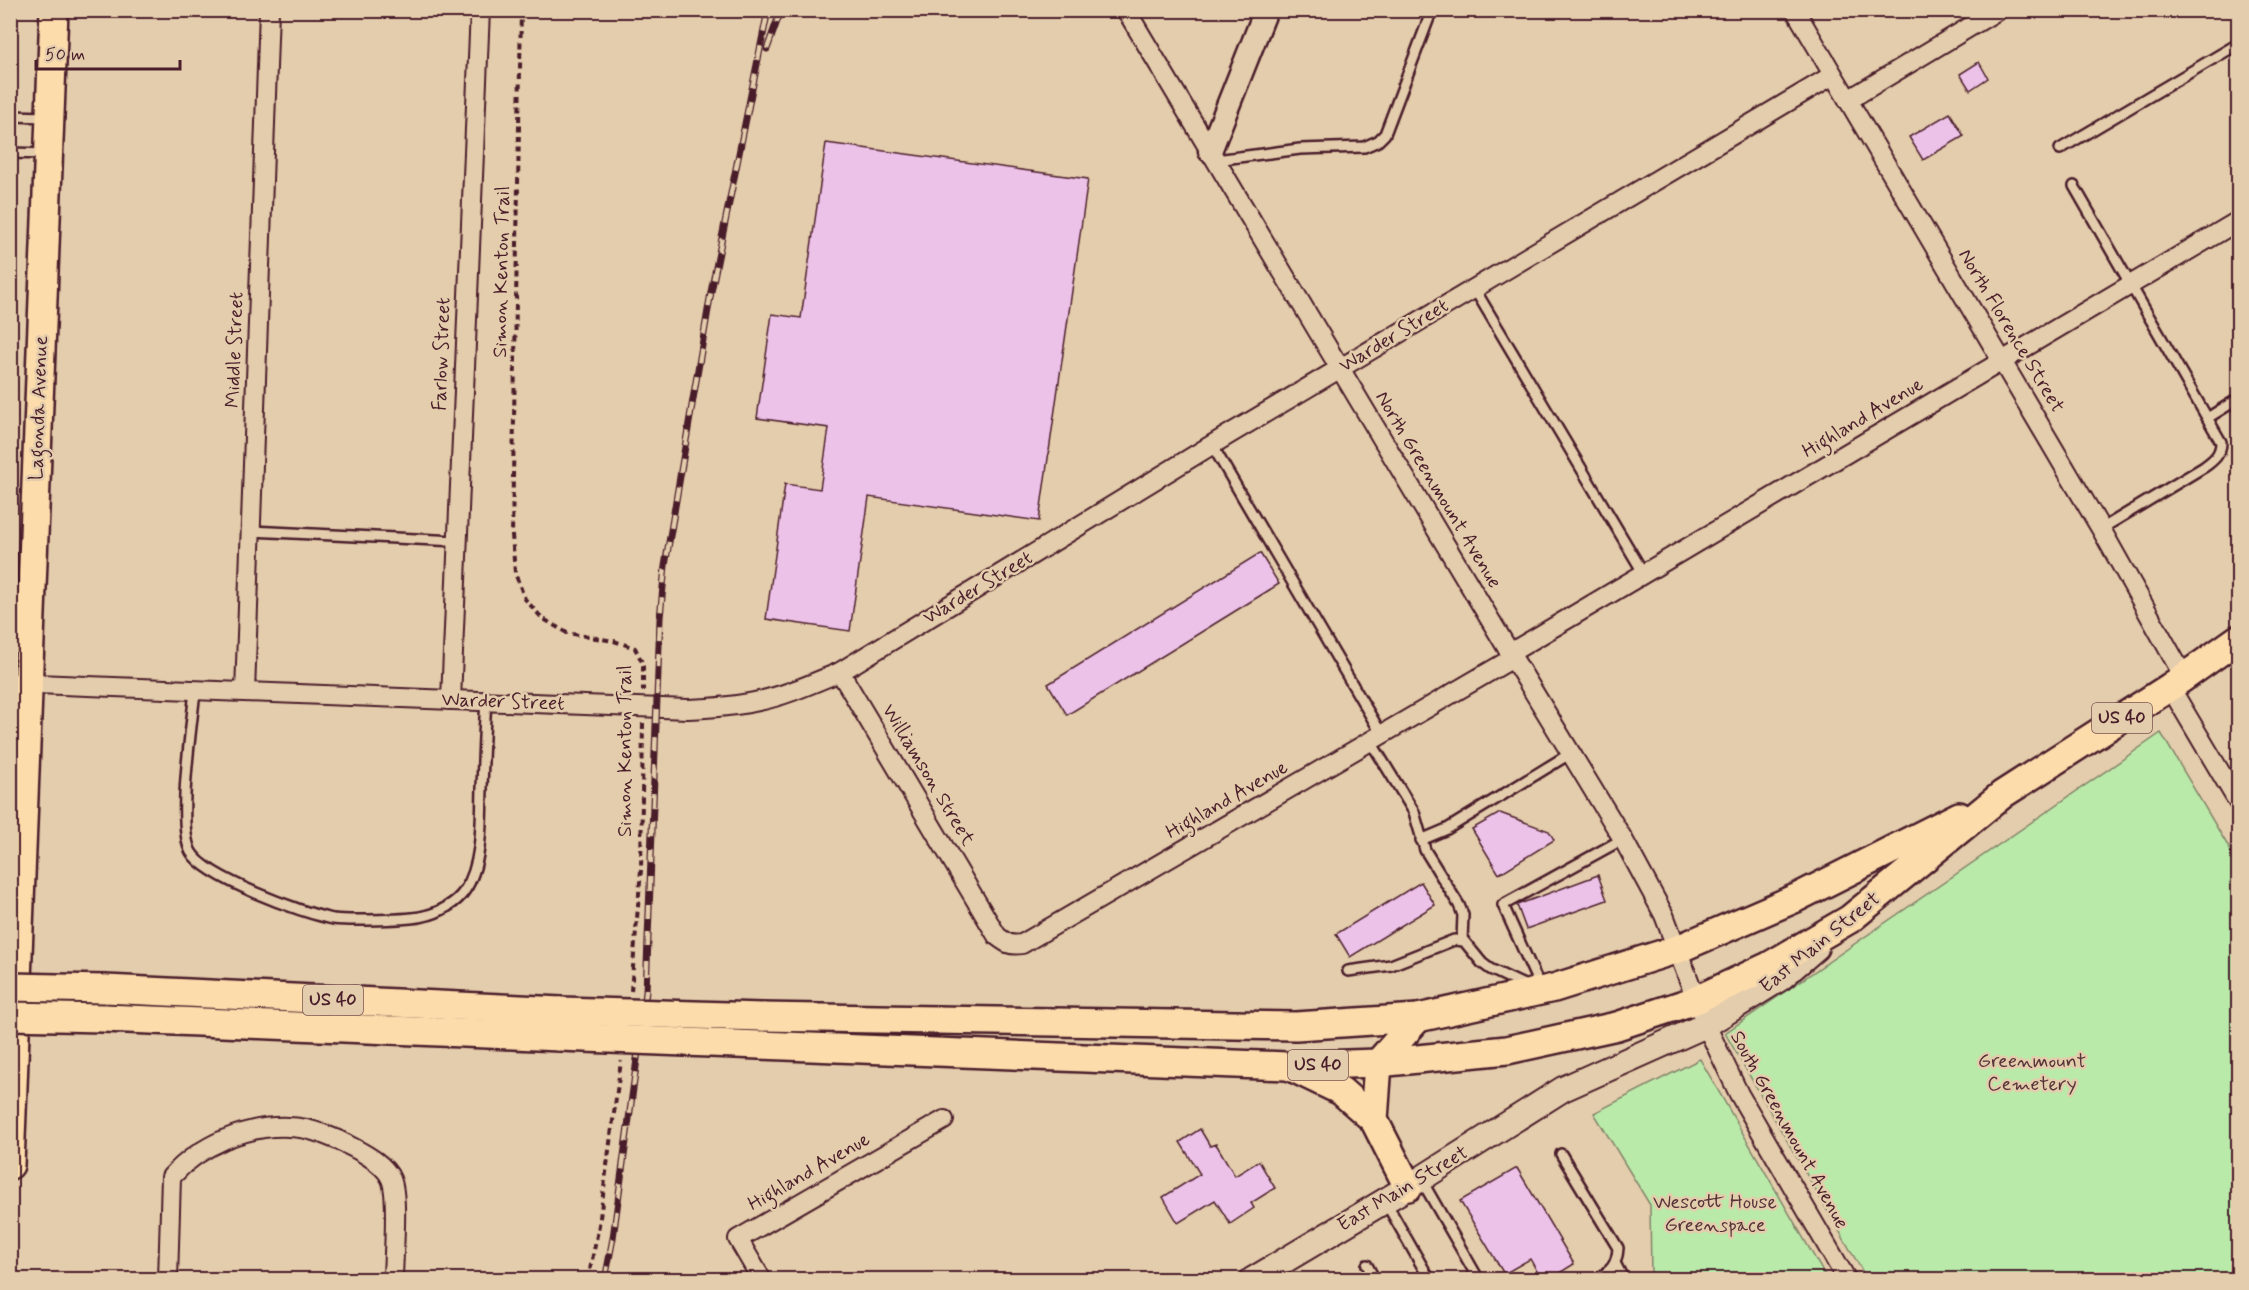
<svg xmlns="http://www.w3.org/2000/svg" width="2249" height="1290" viewBox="0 0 2249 1290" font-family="Mynerve,sans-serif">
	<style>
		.green { fill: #baeaa9; stroke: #82846a; stroke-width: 1.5 }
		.building { fill: #edc2e9; stroke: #4a1f2b; stroke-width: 1.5 }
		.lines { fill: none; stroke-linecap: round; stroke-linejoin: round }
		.service-casing { stroke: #4a1f2b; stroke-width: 14 }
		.minor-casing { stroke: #4a1f2b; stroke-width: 22 }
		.tertiary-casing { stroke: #4a1f2b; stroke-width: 27 }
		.secondary-casing { stroke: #4a1f2b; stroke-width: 28 }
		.primary-casing { stroke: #4a1f2b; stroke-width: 32 }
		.path { stroke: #4a1f2b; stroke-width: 4; stroke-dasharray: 6 4.5; stroke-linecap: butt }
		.service { stroke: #e4cdac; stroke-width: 9 }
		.minor { stroke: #e4cdac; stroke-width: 18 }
		.tertiary { stroke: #e4cdac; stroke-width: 22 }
		.secondary { stroke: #e4cdac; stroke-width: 24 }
		.primary { stroke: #fddcac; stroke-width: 27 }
		.rail-casing { stroke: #4a1f2b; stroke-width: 7 }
		.rail { stroke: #e4cdac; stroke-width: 4.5; stroke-dasharray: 14; stroke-linecap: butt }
		.primary-bridge-casing { stroke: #4a1f2b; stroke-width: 32; stroke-linecap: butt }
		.primary-bridge { stroke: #fddcac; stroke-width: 27 }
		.labels { text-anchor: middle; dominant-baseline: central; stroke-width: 5; stroke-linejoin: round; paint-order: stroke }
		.shield { fill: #e4cdac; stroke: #785352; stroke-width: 1.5 }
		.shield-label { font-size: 18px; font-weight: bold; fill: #4a1f2b }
		.street-label { font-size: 20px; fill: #4a1f2b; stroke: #e4cdac }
		.park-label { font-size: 20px; fill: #553338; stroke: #e4cdac }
	</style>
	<rect width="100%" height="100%" fill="#e4cdac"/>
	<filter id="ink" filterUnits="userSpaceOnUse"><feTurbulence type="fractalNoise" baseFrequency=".0167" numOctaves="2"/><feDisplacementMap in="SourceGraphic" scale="12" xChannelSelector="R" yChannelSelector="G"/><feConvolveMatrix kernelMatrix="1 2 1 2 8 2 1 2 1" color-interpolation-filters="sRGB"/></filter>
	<g filter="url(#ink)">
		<g class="green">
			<polygon points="2161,733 2238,863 2238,1279 1867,1279 1725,1033"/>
			<polygon points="1700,1059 1827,1279 1654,1280 1651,1275 1650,1205 1594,1113"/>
		</g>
		<g class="building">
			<polygon points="1979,62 1988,78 1970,90 1960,74"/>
			<polygon points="1950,113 1964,136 1923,160 1909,137"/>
			<polygon points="826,143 1088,179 1039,521 869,497 850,631 766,619 785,484 820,489 829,428 757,418 772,314 801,318"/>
			<polygon points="1260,553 1279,584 1067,715 1048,684"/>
			<polygon points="1500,813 1549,831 1554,840 1499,874 1472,829"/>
			<polygon points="1598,875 1607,900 1526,929 1517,905"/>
			<polygon points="1421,882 1435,905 1350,957 1336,934"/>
			<polygon points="1200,1129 1210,1146 1216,1144 1235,1176 1259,1161 1275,1188 1251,1203 1254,1208 1230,1224 1215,1200 1178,1223 1163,1197 1200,1174 1180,1142"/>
			<polygon points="1517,1168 1574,1264 1548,1280 1542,1280 1530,1259 1504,1274 1460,1201"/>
		</g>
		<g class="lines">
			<g class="service-casing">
				<g id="service">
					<polyline points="10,116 48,117"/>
					<polyline points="2060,149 2238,44"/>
					<polyline points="10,153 47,154"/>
					<polyline points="1216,160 1300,149 1364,147 1378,141 1385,134 1432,10"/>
					<path d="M2074,186L2221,442C2221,454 2214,460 2204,467L2101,529"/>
					<polyline points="1474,288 1644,574"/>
					<polyline points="2209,417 2238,399"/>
					<polyline points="1212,445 1382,735"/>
					<polyline points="251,531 457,541"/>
					<path d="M195,690C192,725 176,824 191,852C206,878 302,913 333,919C349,921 409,920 424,916C439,913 457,903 465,890C483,864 481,818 482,788C483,759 484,730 486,701"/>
					<polyline points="1371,742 1414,812 1425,850 1459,905 1463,915 1462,940"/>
					<polyline points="1421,840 1447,829 1571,753"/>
					<polyline points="1348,971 1391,965 1454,940 1464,941 1482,963 1490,969 1528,987"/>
					<polyline points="1541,989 1503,905 1623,839"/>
					<path d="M1561,1154L1618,1248C1617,1265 1611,1271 1596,1280"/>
					<polyline points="1422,1181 1479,1280"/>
					<polyline points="1385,1201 1430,1280"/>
					<polyline points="1615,1263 1624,1280"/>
					<polyline points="1367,1265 1375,1280"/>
				</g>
			</g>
			<g class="minor-casing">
				<g id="minor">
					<polyline points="1126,10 1513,658 1623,839 1664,915 1706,1025 1739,1094 1847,1280"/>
					<polyline points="1795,10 2101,529 2184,677"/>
					<polyline points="1848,100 1998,10"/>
					<polyline points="1510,653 2238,221"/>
					<path d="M840,672L997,936C1006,943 1010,946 1022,944L1513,658"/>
					<path d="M10,683L688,709C712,708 736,706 759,701C787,695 813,683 840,672L1228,435L1833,75"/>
					<polyline points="2170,687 2238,802"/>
					<polyline points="245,692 269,10"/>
					<polyline points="451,700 480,10"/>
					<path d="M168,1280L171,1177C200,1145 246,1125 289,1127C309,1127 336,1138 354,1148C367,1155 385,1165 391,1179C399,1197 393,1258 393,1280"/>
					<polyline points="762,1280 738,1239 944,1120"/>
				</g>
			</g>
			<g class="tertiary-casing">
				<polyline id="tertiary" points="1210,151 1266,10"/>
			</g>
			<g class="secondary-casing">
				<polyline id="secondary" points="1252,1280 1408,1187 1563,1089 1706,1025 1781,978 1816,948"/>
			</g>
			<g class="primary-casing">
				<g id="primary">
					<polyline points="105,989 561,1011"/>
					<polyline points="762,1017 1296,1026 1418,1018 1554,988 1678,949 1796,898 1959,816"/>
					<polyline points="104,1018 560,1037"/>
					<polyline points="760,1045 1287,1066 1378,1063 1507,1050 1617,1026 1696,1000 1769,966 1850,919 2003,794 2170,687 2238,639"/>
					<polyline points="1291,1067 1341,1091 1374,1120"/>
					<polyline points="10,1165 54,10"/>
					<polyline points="1408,1187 1374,1120 1378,1063 1418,1018"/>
				</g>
			</g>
			<g class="path">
				<polyline points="521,10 512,535 515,573 525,599 542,618 567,633 614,641 635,648 643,664 643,691"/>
				<polyline points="631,991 641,870 643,723"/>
				<polyline points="588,1280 599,1225 621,1061"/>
			</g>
			<use href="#service" class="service"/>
			<use href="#minor" class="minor"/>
			<use href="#tertiary" class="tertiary"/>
			<use href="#secondary" class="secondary"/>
			<use href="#primary" class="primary"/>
			<g class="rail-casing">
				<g id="rail">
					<polyline points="767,49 781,10"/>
					<polyline points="605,1280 613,1238 646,992 660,618 665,566 711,292 768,10"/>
				</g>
			</g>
			<use href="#rail" class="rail"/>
			<g class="primary-bridge-casing">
				<g id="primary-bridge">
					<polyline points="10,987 105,989"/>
					<polyline points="561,1011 762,1017"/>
					<polyline points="10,1016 104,1018"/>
					<polyline points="560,1037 760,1045"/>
				</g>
			</g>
			<use href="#primary-bridge" class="primary-bridge"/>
		</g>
	</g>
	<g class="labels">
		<g class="shield">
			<rect x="2092" y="703" width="60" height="30" rx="4.5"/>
			<rect x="303" y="985" width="60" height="30" rx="4.5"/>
			<rect x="1288" y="1050" width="60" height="30" rx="4.5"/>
		</g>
		<g class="shield-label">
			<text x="2122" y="718">US 40</text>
			<text x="333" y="1000">US 40</text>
			<text x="1318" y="1065">US 40</text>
		</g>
		<g class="street-label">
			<text transform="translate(502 272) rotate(-89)">Simon Kenton Trail</text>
			<text transform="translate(2011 331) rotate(59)">North Florence Street</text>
			<text transform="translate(1394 336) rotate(-31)">Warder Street</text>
			<text transform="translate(235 350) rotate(-88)">Middle Street</text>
			<text transform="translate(442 354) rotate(-88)">Farlow Street</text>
			<text transform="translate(39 408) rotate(-88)">Lagonda Avenue</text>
			<text transform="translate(1863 418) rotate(-31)">Highland Avenue</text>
			<text transform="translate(1438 490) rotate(59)">North Greenmount Avenue</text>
			<text transform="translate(978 588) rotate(-31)">Warder Street</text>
			<text transform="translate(503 702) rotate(2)">Warder Street</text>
			<text transform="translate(625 751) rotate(-90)">Simon Kenton Trail</text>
			<text transform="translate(928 775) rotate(59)">Williamson Street</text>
			<text transform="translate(1227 800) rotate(-30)">Highland Avenue</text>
			<text transform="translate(1820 943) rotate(-39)">East Main Street</text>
			<text transform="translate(1789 1130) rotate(61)">South Greenmount Avenue</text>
			<text transform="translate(809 1172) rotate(-30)">Highland Avenue</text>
			<text transform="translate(1403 1189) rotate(-31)">East Main Street</text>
		</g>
		<g class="park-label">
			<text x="2032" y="1061">Greenmount<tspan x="2032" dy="23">Cemetery</tspan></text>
			<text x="1715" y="1202">Wescott House<tspan x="1715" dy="23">Greenspace</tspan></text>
		</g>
	</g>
	<rect width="2249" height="1290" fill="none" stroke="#e4cdac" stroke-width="36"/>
	<rect x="18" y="18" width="2213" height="1254" fill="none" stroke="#4a1f2b" stroke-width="2" filter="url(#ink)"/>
	<path d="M36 60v9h144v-9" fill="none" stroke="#4a1f2b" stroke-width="3"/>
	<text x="45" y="60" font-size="18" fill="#4a1f2b" stroke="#e4cdac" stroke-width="4.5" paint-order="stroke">50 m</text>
</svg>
